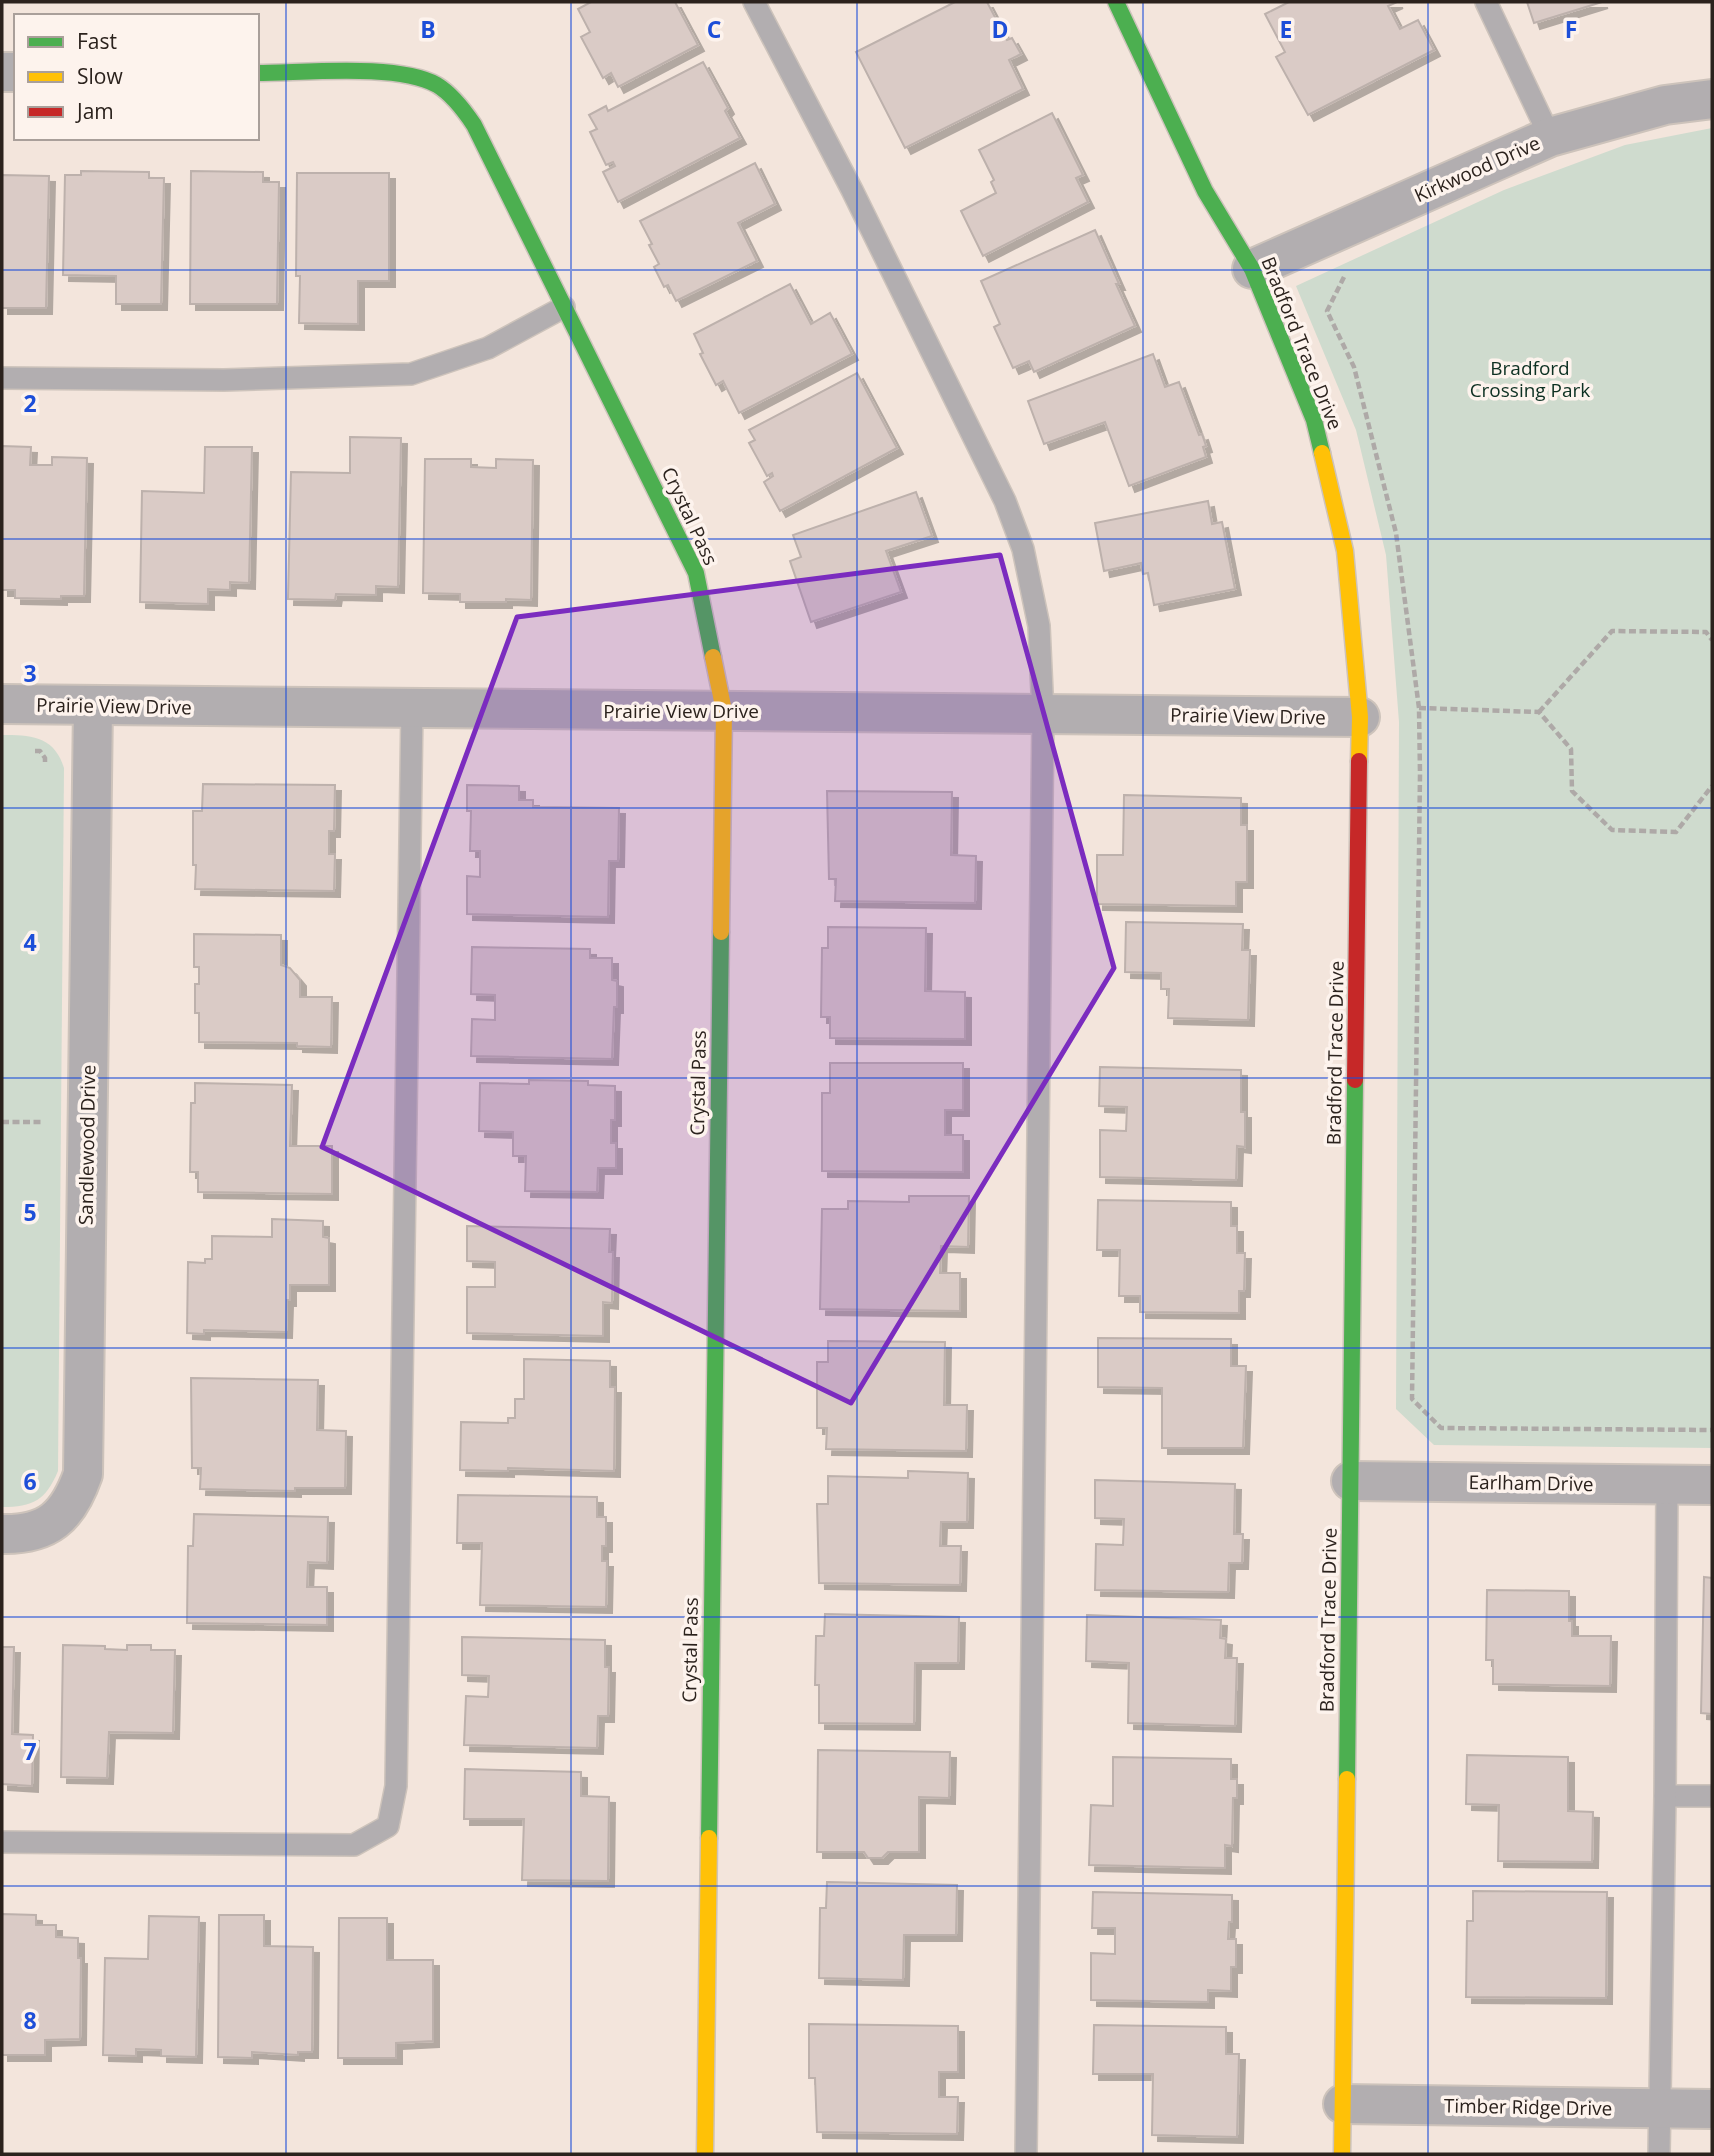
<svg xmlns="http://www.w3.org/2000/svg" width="1714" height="2156" viewBox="0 0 1714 2156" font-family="'Open Sans',sans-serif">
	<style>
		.green { fill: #cfdbce }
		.building { fill: #dacbc6; stroke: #bdb1ac; stroke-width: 2; filter: url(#shadow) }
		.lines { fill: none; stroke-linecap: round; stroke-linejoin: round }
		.lane-casing { stroke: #cdc3bb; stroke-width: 24 }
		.street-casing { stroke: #cdc3bb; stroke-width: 42 }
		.fast-casing { stroke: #cdc3bb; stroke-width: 19 }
		.slow-casing { stroke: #cdc3bb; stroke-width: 19 }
		.jam-casing { stroke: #cdc3bb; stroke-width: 19 }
		.path { stroke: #aea9a7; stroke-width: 4.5; stroke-dasharray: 7 3.5; stroke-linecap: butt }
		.lane { stroke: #b2aeb0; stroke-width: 21 }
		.street { stroke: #b2aeb0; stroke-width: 38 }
		.fast { stroke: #4caf50; stroke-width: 16 }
		.slow { stroke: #ffc107; stroke-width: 16 }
		.jam { stroke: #c62828; stroke-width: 16 }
		.marked { fill: #7b2cbf; fill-opacity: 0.2; stroke: #7b2cbf; stroke-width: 5; stroke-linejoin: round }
		.grid { fill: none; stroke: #1d4ed8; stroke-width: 2; stroke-opacity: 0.55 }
		.labels { text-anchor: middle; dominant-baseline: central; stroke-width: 7; stroke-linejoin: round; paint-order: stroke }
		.street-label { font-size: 19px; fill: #2b221d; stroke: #fdf3ed }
		.park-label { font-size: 19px; fill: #0d3022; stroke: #fdf3ed }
		.grid-label { font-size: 23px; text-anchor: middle; font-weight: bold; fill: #1d4ed8; stroke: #fdf3ed; stroke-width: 7; stroke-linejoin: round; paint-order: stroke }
	</style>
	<defs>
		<filter id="shadow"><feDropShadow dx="6" dy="6" stdDeviation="0" flood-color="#0004"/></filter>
	</defs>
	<rect width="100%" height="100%" fill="#f3e5dc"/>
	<g class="green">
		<polygon points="1712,128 1712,1448 1434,1445 1396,1409 1399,722 1386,555 1356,430 1296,286 1504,190 1625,145"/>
		<path d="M2,735C31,735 54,736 64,768L58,1471C46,1500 33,1507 2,1507Z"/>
	</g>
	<g class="building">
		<polygon points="591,2 675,2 698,45 618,87 611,73 603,78 581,37 590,32 578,9"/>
		<polygon points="955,2 987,2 1007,40 1012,38 1021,54 1009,60 1023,89 905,148 856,52"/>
		<polygon points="1289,2 1397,2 1388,6 1400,29 1418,20 1434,50 1308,115 1276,57 1285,52 1265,14"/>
		<polygon points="1527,2 1602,2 1534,23"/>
		<polygon points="703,62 728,108 725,111 740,138 618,202 603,172 615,166 613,162 606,165 590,132 597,129 589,115 606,106 608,111"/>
		<polygon points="1052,113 1083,175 1076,178 1088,202 983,256 961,211 996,193 991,182 994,180 979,150"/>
		<polygon points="755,163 775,204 738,223 757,261 676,301 668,285 664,287 654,267 659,264 649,245 652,244 640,221"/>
		<polygon points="81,171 149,172 149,178 164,178 161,304 116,304 116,276 63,275 65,175 81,175"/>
		<polygon points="191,171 263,172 263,182 279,182 277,304 190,304"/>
		<polygon points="297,173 389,173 389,281 358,281 358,324 299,323 300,276 296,276"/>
		<polygon points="2,175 49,176 46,308 2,308"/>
		<polygon points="1095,230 1119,284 1116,284 1135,326 1034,372 1029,361 1013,368 994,327 1000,324 981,281"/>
		<polygon points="790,284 811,324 830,313 852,354 739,413 723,381 716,385 700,354 703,353 694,334"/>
		<polygon points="1153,354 1165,387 1179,382 1199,435 1202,434 1206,446 1203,447 1206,457 1129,486 1105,422 1044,444 1028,401"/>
		<polygon points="857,373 897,448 780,511 764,482 773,476 772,473 767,476 749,443 755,440 749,430"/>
		<polygon points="350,437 401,438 398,587 376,586 376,595 336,594 335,600 288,599 291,472 350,473"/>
		<polygon points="2,446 31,447 30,465 52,465 52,457 87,458 84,596 61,596 61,599 15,598 15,590 2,590"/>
		<polygon points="205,447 252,447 249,583 230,582 230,590 208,589 208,604 140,602 142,491 204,493"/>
		<polygon points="425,459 471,459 471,467 496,468 496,459 533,460 531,600 506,599 506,602 460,602 460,594 423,593"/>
		<polygon points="916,492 932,536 886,551 901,592 811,622 790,561 801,557 793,535"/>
		<polygon points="1208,501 1212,524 1222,522 1235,589 1154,605 1148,573 1143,574 1141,563 1104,571 1095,523"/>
		<polygon points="203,784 335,785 334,831 329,831 329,854 335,854 334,891 195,889 196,865 193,865 193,811 202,811"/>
		<polygon points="467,785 519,786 519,800 533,800 533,807 619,808 618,861 609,861 608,917 467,914 467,876 480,877 480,851 470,851 471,811 467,811"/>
		<polygon points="827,791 952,792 951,855 976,856 975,903 835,901 836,879 829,879"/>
		<polygon points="1124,795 1241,798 1241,825 1247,825 1247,882 1236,882 1236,906 1097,904 1097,855 1123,855"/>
		<polygon points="1126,922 1243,924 1242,950 1250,950 1248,1020 1168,1018 1169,989 1161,989 1161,973 1125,972"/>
		<polygon points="828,927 926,928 925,991 965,992 965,1039 830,1038 830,1017 821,1017 822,948 828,948"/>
		<polygon points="194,934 281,935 281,965 290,968 300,980 300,997 332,997 331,1047 297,1046 297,1043 199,1042 199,1013 195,1013 195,984 199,984 199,967 194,967"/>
		<polygon points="472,947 590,949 590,958 612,958 612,980 617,981 617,1007 614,1007 612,1059 471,1056 472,1019 495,1020 495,995 471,994"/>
		<polygon points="830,1063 963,1063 963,1110 945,1110 945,1135 963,1135 963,1172 822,1171 822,1093 830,1093"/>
		<polygon points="1100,1067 1241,1070 1241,1112 1245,1112 1245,1147 1237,1146 1236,1180 1100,1177 1100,1130 1126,1131 1127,1107 1099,1106"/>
		<polygon points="529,1080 588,1081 588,1085 615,1086 615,1120 611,1120 611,1143 616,1143 616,1168 598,1168 597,1192 525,1191 526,1156 513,1156 513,1132 479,1131 480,1083 529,1084"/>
		<polygon points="195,1083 292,1085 290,1146 332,1146 332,1194 198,1192 198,1172 190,1172 191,1103 195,1103"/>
		<polygon points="909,1196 969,1196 968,1247 941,1246 940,1273 960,1273 960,1311 820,1309 822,1209 848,1209 848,1201 909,1202"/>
		<polygon points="1098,1200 1231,1202 1231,1226 1237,1226 1237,1253 1245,1253 1244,1291 1239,1291 1239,1313 1140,1312 1140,1296 1119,1296 1120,1250 1097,1250"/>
		<polygon points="272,1219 323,1221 323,1237 329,1238 329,1285 290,1285 290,1300 287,1300 286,1332 204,1330 204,1334 187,1333 188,1262 205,1263 205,1259 212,1259 212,1236 272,1237"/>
		<polygon points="467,1226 610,1229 609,1252 613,1252 612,1303 603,1302 603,1336 467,1333 467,1287 495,1287 495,1262 467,1261"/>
		<polygon points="1098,1338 1231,1339 1231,1366 1246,1366 1243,1448 1162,1448 1162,1388 1098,1387"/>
		<polygon points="828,1341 945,1342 944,1405 967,1405 966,1451 826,1449 827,1428 817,1428 817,1362 828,1362"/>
		<polygon points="524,1359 610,1361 610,1387 615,1387 614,1471 508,1468 508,1471 460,1470 461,1422 508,1423 508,1418 515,1418 515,1399 524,1399"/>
		<polygon points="191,1378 318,1380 317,1430 346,1431 345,1488 295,1488 295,1491 200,1489 201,1468 192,1468"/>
		<polygon points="908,1471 968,1473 967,1522 941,1522 940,1546 961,1546 960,1585 819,1583 817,1504 828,1504 828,1476 908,1478"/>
		<polygon points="1095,1480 1235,1484 1234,1534 1243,1534 1242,1563 1229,1563 1228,1592 1095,1590 1096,1544 1123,1545 1124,1519 1095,1518"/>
		<polygon points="458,1495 597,1497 597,1517 606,1517 606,1546 602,1546 602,1561 607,1561 606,1607 480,1605 482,1543 457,1543"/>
		<polygon points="194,1514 328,1517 327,1563 308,1562 307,1587 327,1587 327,1625 187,1623 188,1546 193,1546"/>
		<polygon points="1704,1577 1712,1578 1712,1714 1701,1713"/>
		<polygon points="1487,1590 1569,1591 1569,1621 1572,1621 1572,1636 1611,1636 1610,1686 1493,1684 1493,1660 1486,1660"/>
		<polygon points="825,1614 959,1617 958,1663 915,1663 914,1724 819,1723 819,1685 815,1685 816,1636 824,1636"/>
		<polygon points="1087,1615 1221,1620 1220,1638 1226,1639 1225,1658 1237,1658 1235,1726 1128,1723 1129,1663 1086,1661"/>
		<polygon points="462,1637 605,1640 605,1667 609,1667 608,1716 598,1716 597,1748 464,1745 466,1696 488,1697 489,1676 462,1675"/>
		<polygon points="63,1645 105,1646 105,1649 127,1650 127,1645 151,1645 151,1650 175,1650 173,1733 109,1732 107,1778 61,1777"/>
		<polygon points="2,1647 14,1647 12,1734 33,1735 32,1786 2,1784"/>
		<polygon points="818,1750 950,1752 949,1798 919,1797 919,1852 888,1852 882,1858 868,1858 864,1852 817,1852"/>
		<polygon points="1467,1755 1568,1757 1568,1811 1593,1812 1592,1862 1498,1861 1499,1805 1466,1804"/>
		<polygon points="1113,1757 1231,1759 1231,1779 1237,1779 1237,1798 1233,1798 1232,1846 1225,1845 1225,1868 1089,1865 1091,1805 1113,1806"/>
		<polygon points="465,1769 581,1772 581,1796 609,1797 608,1881 522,1880 524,1819 464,1819"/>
		<polygon points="827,1882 957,1885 956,1935 904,1935 903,1980 819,1978 820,1908 826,1908"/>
		<polygon points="1473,1891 1607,1892 1606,1998 1466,1997 1467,1921 1473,1921"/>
		<polygon points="1093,1892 1232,1895 1232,1922 1229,1922 1228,1939 1236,1939 1236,1967 1231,1967 1231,1991 1208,1990 1208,2002 1091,2000 1091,1953 1115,1954 1115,1928 1092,1928"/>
		<polygon points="2,1914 36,1915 36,1925 56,1925 56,1937 78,1938 78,1958 81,1958 80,2039 45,2040 45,2055 2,2055"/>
		<polygon points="219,1915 264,1915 264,1946 313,1947 312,2052 298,2052 298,2055 252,2052 252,2058 218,2057"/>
		<polygon points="149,1916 199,1917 196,2057 161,2056 161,2050 136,2049 136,2056 103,2055 105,1958 148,1959"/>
		<polygon points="339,1918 387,1918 387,1960 433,1960 433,2041 396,2043 396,2058 338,2058"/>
		<polygon points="809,2024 958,2026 958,2072 939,2072 939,2097 958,2097 957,2134 817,2132 815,2078 809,2078"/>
		<polygon points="1094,2025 1226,2027 1226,2054 1239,2054 1237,2137 1152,2135 1153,2074 1093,2074"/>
	</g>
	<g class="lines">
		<g class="lane-casing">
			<g id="lane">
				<polyline points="754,2 852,190 1005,501 1023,549 1039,626 1043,714 1026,2154"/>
				<polyline points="1486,2 1550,137"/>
				<polyline points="2,378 224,380 411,374 488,348 564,307"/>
				<polyline points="1665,1796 1712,1796"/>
				<polyline points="2,1842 354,1845 388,1826 396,1786 412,708"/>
				<polyline points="1659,2154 1665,1796 1667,1484"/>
			</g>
		</g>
		<g class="street-casing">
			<g id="street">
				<polyline points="2,72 16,72"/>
				<polyline points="1252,269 1550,137 1665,105 1712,99"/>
				<polyline points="2,704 1360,717"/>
				<polyline points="1351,1481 1712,1485"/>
				<path d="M2,1534C48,1535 68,1517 83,1474L93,705"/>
				<polyline points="1343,2104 1712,2109"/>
			</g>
		</g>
		<g class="fast-casing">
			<g id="fast">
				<polyline points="1116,2 1205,191 1252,269 1314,420 1322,453"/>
				<path d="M257,73C304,73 397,63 437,85C452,94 464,110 474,125L696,573L713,657"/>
				<polyline points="1347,1779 1355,1080"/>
				<polyline points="709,1838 721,932"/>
			</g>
		</g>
		<g class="slow-casing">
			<g id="slow">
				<polyline points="1322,453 1345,551 1360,717 1359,761"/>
				<polyline points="713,657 724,711 721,932"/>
				<polyline points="705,2154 709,1838"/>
				<polyline points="1342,2154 1347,1779"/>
			</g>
		</g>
		<g class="jam-casing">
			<polyline id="jam" points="1355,1080 1359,761"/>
		</g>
		<g class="path">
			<polyline points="1344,277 1327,311 1354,367 1396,533 1419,708 1420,774 1412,1399 1441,1428 1712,1430"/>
			<polyline points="1419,708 1539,712 1571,749 1572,791 1612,830 1676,832 1712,786"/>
			<polyline points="1539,712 1612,631 1706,632 1712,640"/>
			<polyline points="35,751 40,751 45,758 45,763"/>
			<polyline points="2,1122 43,1122"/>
		</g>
		<use href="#lane" class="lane"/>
		<use href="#street" class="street"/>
		<use href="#fast" class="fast"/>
		<use href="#slow" class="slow"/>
		<use href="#jam" class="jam"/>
	</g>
	<path class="marked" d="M1000,555L1114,968L851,1403L322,1147L517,617Z"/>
	<path class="grid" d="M286,2V2154M571,2V2154M857,2V2154M1143,2V2154M1428,2V2154M2,270H1712M2,539H1712M2,808H1712M2,1078H1712M2,1348H1712M2,1617H1712M2,1886H1712"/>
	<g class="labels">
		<g class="street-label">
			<text transform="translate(1477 169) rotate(-24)">Kirkwood Drive</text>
			<text transform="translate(1302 343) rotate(68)">Bradford Trace Drive</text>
			<text transform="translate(690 516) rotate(65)">Crystal Pass</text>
			<text transform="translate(114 706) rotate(1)">Prairie View Drive</text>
			<text x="681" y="711">Prairie View Drive</text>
			<text transform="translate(1248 716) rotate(1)">Prairie View Drive</text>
			<text transform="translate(1335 1053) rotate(-89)">Bradford Trace Drive</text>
			<text transform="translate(698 1083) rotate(-89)">Crystal Pass</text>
			<text transform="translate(87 1145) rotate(-89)">Sandlewood Drive</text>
			<text transform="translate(1531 1483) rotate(1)">Earlham Drive</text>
			<text transform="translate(1328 1620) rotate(-89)">Bradford Trace Drive</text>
			<text transform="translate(690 1650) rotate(-89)">Crystal Pass</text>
			<text transform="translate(1528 2107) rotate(1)">Timber Ridge Drive</text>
		</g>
		<g class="park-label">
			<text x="1530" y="368">Bradford<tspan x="1530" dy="22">Crossing Park</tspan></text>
		</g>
	</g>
	<g class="grid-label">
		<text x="428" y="38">B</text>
		<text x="714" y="38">C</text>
		<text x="1000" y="38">D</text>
		<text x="1286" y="38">E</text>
		<text x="1571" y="38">F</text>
		<text x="30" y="412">2</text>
		<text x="30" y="682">3</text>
		<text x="30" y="951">4</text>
		<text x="30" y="1221">5</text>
		<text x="30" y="1490">6</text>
		<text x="30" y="1760">7</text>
		<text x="30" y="2029">8</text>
	</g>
	<rect width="1714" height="2156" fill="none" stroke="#2b221d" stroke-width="7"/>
	<rect x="14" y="14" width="245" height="126" fill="#fdf3ed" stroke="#a99f9a" stroke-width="2"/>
	<rect x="28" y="37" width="35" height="10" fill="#4caf50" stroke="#a99f9a" stroke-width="2"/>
	<text x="77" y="49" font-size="21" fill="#2b221d">Fast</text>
	<rect x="28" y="72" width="35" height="10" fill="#ffc107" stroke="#a99f9a" stroke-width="2"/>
	<text x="77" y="84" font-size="21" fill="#2b221d">Slow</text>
	<rect x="28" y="107" width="35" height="10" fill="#c62828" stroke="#a99f9a" stroke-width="2"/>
	<text x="77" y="119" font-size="21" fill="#2b221d">Jam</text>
</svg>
